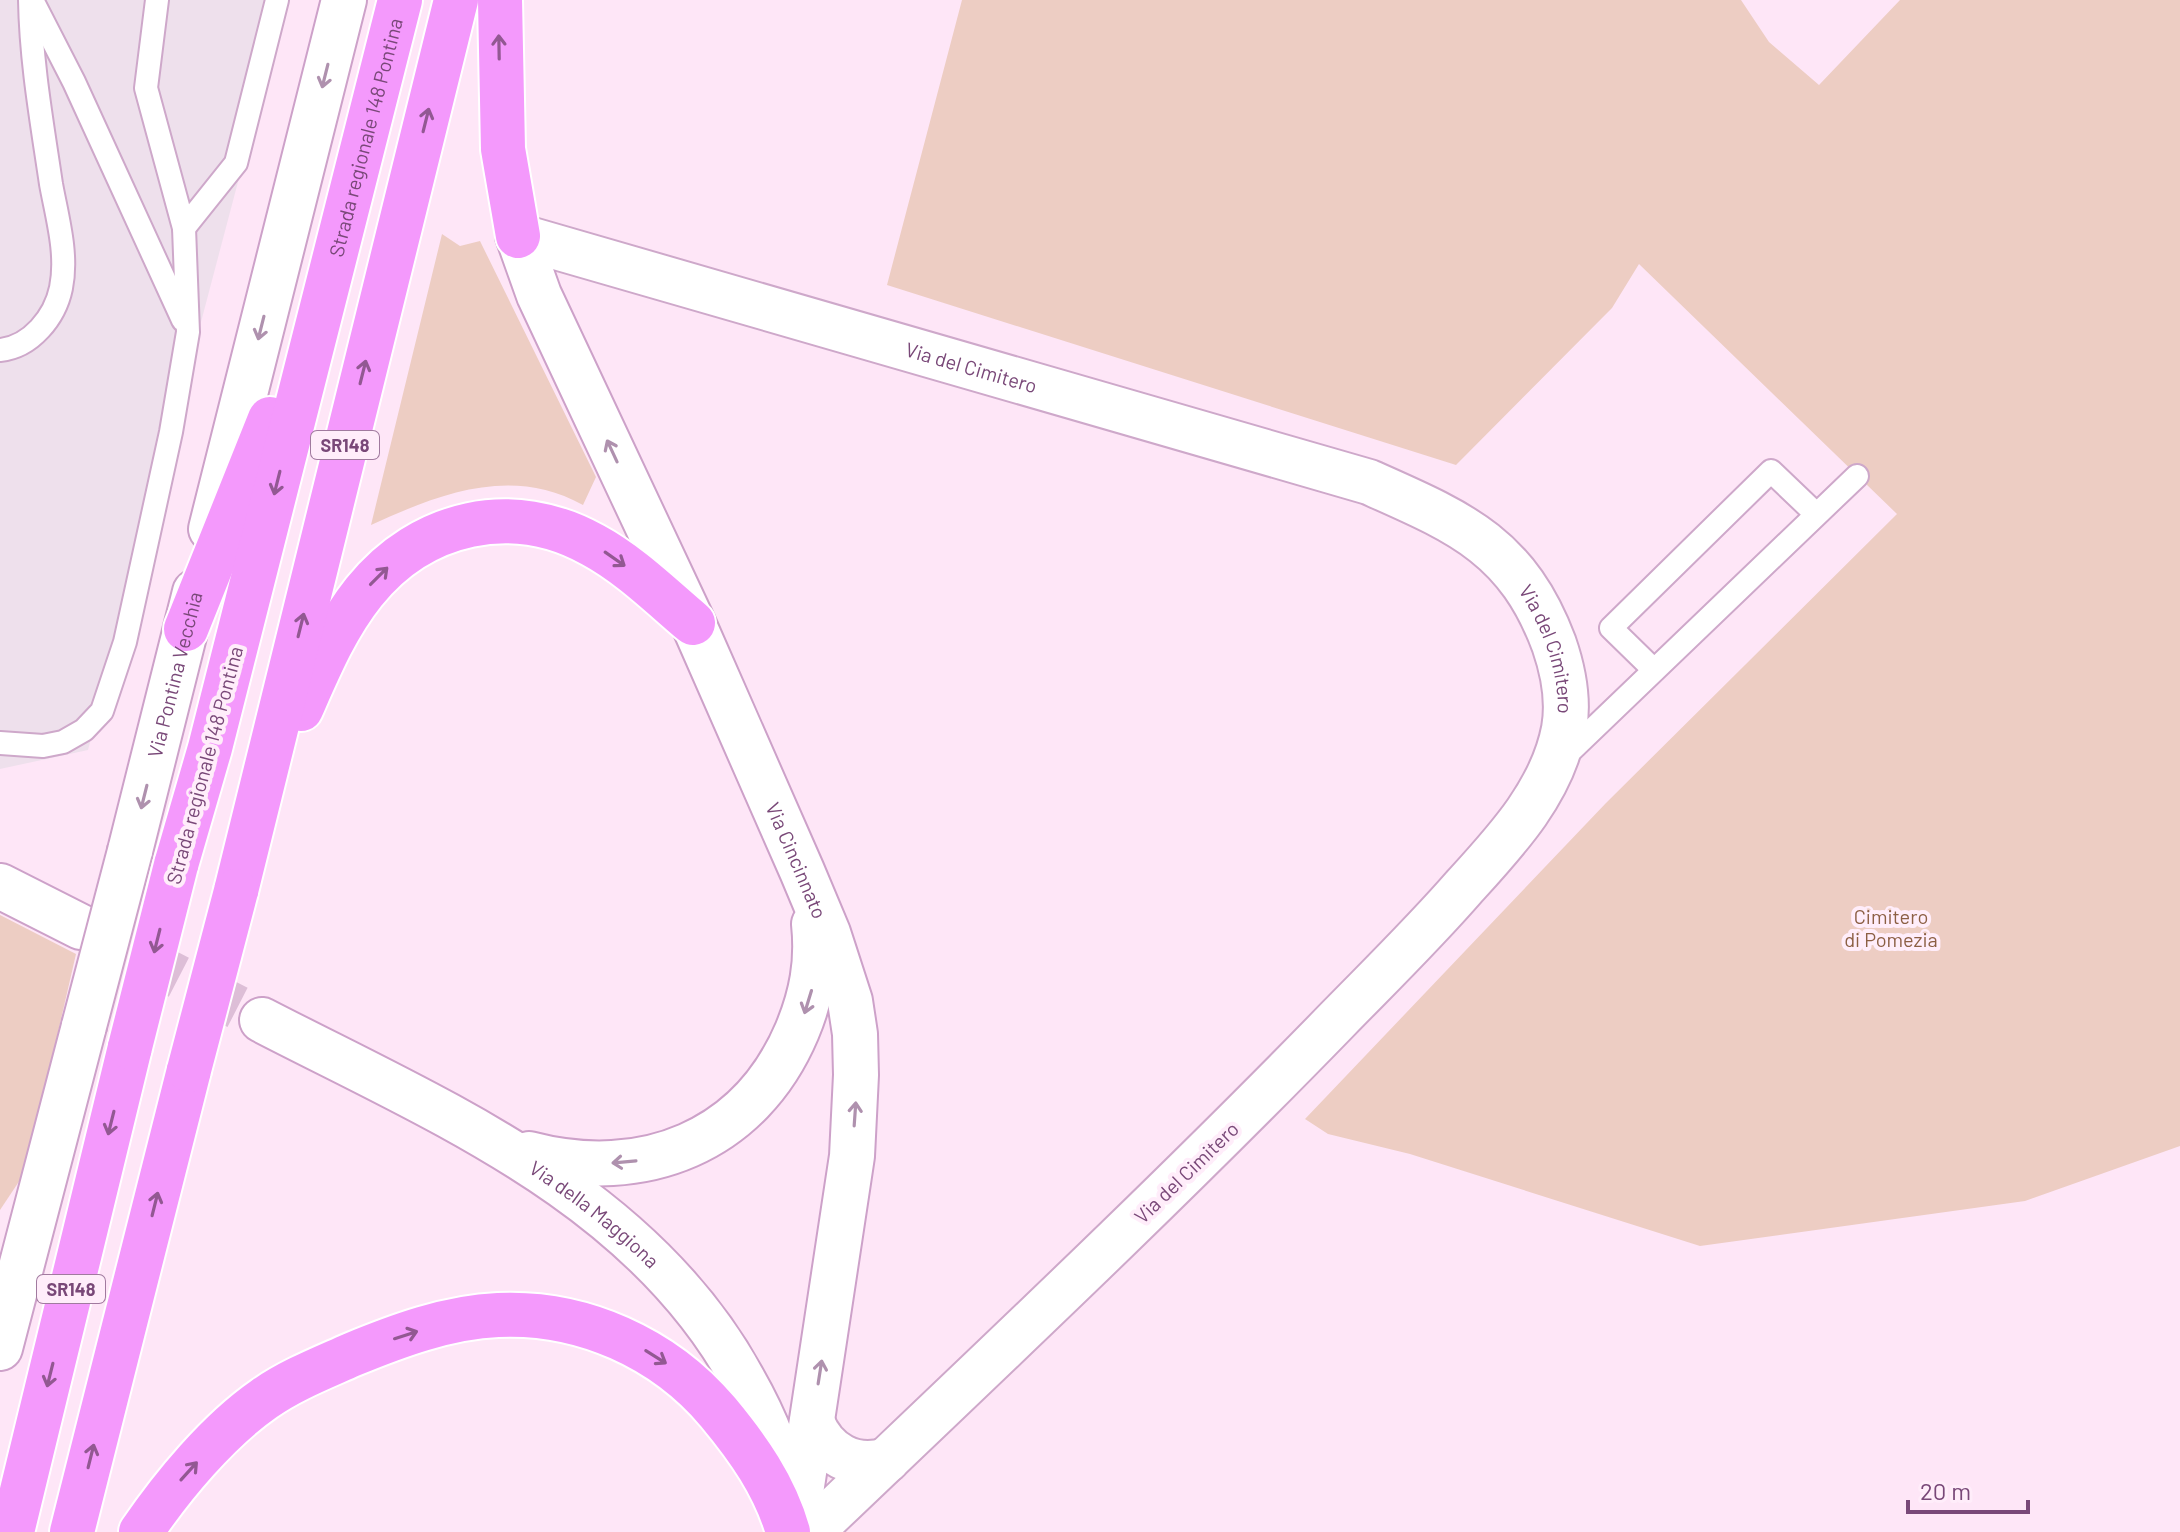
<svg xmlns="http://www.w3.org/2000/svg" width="2180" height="1532" viewBox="0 0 2180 1532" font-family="Barlow,sans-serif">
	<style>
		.industrial { fill: #eee0ec }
		.green { fill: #edcdc3 }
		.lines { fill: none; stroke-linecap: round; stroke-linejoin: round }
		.secondary-tunnel { stroke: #ddbed7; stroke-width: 44; stroke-dasharray: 44 22; stroke-linecap: butt }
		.lane-casing { stroke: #cea8ca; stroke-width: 26 }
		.street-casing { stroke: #cea8ca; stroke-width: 48 }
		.secondary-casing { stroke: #cda1c9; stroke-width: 48 }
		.highway-casing { stroke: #fff; stroke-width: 48 }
		.lane { stroke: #fff; stroke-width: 22 }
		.street { stroke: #fff; stroke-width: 44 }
		.secondary { stroke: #fff; stroke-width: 44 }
		.highway { stroke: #f499fc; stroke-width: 44 }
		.secondary-bridge-casing { stroke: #cda1c9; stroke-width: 48; stroke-linecap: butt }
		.highway-bridge-casing { stroke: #fff; stroke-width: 48; stroke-linecap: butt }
		.secondary-bridge { stroke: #fff; stroke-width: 44 }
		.highway-bridge { stroke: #f499fc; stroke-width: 44 }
		.oneway { stroke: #925892 }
		.oneway2 { stroke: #af91ae }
		.labels { text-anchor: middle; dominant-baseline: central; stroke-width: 8; stroke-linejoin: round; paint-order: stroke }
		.shield { fill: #ffedfa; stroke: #a17a9f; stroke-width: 2 }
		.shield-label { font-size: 18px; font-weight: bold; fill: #794878 }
		.street-label { font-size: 20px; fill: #794878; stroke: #ffedfa }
		.park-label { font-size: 20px; fill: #8c5f44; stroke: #ffedfa }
	</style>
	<rect width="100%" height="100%" fill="#fee6f7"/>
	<polygon class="industrial" points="0,0 286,0 88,750 0,769"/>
	<g class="green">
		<polygon points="962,0 1741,0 1769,42 1819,85 1900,0 2180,0 2180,1146 2025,1201 1700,1246 1410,1154 1328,1134 1305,1119 1606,803 1897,514 1639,264 1612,308 1456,465 887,285"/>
		<path d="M442,234L460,246L480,241L596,477L583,505C511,465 439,494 371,525Z"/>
		<polygon points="0,915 76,954 26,1171 0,1210"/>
	</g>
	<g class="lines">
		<polyline class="secondary-tunnel" points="81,927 262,1020"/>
		<g class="lane-casing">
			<g id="lane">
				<polyline points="32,0 74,82 183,320"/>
				<polyline points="184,228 236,163 277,0"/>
				<path d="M0,350C31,347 55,317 61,288C68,254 57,217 51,184C42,123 31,62 30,0"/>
				<polyline points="1654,670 1611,628 1771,471 1816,514"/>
				<polyline points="0,743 43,746 63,742 84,730 102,711 125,642 171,432 188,332 184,228 146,88 157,0"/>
				<polyline points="1565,756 1857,476"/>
			</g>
		</g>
		<g class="street-casing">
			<g id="street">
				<path id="s1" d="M518,236L1369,482C1459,522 1517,545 1554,644C1563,670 1569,701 1564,729C1552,792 1506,841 1464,887C1424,933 1381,975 1338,1019C1167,1195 988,1363 811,1532"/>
				<path d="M812,1422C825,1454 854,1470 887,1460"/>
			</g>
		</g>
		<g class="secondary-casing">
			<g id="secondary">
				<path id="s2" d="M518,236L539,295L693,623L802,871L828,933L850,1001L855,1034L856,1075L852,1156L795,1532"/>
				<polyline points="211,529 344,0"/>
				<path id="s3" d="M130,851L195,592"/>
				<polyline points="0,886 81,927"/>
				<path id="s4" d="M262,1020C440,1112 641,1194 742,1378C766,1420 783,1461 790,1509"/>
				<path d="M529,1154C643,1184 750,1142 797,1031C812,995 818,962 814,924"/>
				<polyline points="0,1348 84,1026"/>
			</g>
		</g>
		<g class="highway-casing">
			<g id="highway">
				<polyline points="500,0 503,149 518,236"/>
				<polyline points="186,629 270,419"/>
				<path d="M301,709C319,668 336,627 364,592C421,521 513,500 593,545C630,565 661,596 693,623"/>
				<path id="s5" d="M176,865L210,748L400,0"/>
				<polyline points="236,891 456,0"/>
				<polyline points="12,1532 130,1047"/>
				<polyline points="72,1532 189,1070"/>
				<path d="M141,1532C173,1485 218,1431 264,1399C291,1380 322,1368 351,1355C397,1336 448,1317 498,1315C582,1311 664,1348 718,1412C748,1448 775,1486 788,1532"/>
			</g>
		</g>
		<use href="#lane" class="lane"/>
		<use href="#street" class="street"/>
		<use href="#secondary" class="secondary"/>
		<use href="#highway" class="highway"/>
		<g class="secondary-bridge-casing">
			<polyline id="secondary-bridge" points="84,1026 130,851"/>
		</g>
		<g class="highway-bridge-casing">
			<g id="highway-bridge">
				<polyline points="130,1047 176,865"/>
				<polyline points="189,1070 236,891"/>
			</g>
		</g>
		<use href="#secondary-bridge" class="secondary-bridge"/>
		<use href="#highway-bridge" class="highway-bridge"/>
	</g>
	<defs><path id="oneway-shaft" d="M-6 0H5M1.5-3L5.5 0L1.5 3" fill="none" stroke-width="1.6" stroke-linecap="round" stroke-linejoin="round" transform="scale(2)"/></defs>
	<g class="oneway">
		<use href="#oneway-shaft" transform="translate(499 47) rotate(-91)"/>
		<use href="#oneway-shaft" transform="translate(426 120) rotate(-76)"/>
		<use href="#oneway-shaft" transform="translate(363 372) rotate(-76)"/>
		<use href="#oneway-shaft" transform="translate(277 483) rotate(104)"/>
		<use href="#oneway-shaft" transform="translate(615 559) rotate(35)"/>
		<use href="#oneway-shaft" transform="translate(379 576) rotate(-45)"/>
		<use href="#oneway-shaft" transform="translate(301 625) rotate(-76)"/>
		<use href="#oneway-shaft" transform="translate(157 941) rotate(104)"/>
		<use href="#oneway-shaft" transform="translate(111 1123) rotate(104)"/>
		<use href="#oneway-shaft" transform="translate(155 1204) rotate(-76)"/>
		<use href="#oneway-shaft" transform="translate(406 1335) rotate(-18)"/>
		<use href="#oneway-shaft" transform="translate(656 1357) rotate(32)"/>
		<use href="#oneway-shaft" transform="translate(50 1375) rotate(104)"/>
		<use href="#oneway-shaft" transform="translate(91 1456) rotate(-76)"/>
		<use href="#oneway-shaft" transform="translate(189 1471) rotate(-48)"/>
	</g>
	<g class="oneway2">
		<use href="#oneway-shaft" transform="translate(325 76) rotate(104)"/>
		<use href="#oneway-shaft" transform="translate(261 328) rotate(104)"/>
		<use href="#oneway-shaft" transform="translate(612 451) rotate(-115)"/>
		<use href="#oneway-shaft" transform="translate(144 797) rotate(104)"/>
		<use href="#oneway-shaft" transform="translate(808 1002) rotate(107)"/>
		<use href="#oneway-shaft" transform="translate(855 1114) rotate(-86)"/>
		<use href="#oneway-shaft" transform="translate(624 1162) rotate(175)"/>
		<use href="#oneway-shaft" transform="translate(820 1372) rotate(-81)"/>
	</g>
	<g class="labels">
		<g class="shield">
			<rect x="311" y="431" width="68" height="28" rx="6"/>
			<rect x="37" y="1275" width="68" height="28" rx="6"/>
		</g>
		<g class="shield-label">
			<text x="345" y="445">SR148</text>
			<text x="71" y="1289">SR148</text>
		</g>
		<g class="street-label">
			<text stroke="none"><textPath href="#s5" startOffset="752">Strada regionale 148 Pontina</textPath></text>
			<text stroke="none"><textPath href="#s1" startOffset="472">Via del Cimitero</textPath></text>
			<text stroke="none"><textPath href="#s1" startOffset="1144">Via del Cimitero</textPath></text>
			<text stroke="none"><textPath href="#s3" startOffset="182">Via Pontina Vecchia</textPath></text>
			<text transform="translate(204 765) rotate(-75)">Strada regionale 148 Pontina</text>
			<text stroke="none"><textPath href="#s2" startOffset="684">Via Cincinnato</textPath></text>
			<text transform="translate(1186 1172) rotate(-44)">Via del Cimitero</text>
			<text stroke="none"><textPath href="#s4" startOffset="386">Via della Maggiona</textPath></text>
		</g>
		<g class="park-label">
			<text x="1891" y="916">Cimitero<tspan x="1891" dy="23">di Pomezia</tspan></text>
		</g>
	</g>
	<path d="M1908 1500v12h120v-12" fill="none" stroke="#794878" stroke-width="4"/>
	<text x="1920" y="1500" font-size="24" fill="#794878" stroke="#ffedfa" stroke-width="6" paint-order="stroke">20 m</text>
</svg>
